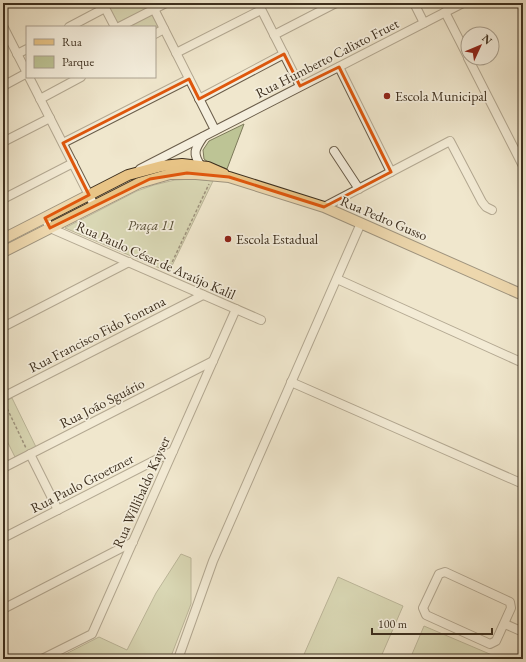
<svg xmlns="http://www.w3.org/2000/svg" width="526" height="662" viewBox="0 0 526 662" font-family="'EB Garamond',serif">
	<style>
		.green { fill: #bdc495; stroke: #7d7a5a }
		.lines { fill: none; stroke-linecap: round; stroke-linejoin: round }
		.minor-casing { stroke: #6a5d4a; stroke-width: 10 }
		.major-casing { stroke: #3d2f1e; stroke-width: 12 }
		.path { stroke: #3d2f1e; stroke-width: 1.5; stroke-dasharray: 3 2; stroke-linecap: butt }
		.minor { stroke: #f5efde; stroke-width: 8 }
		.major { stroke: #e8c486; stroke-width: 10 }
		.marked { fill: none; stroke: #df570d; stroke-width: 3; stroke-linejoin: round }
		.poi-dot { fill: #8f2418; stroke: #f5efde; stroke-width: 1.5 }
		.labels { text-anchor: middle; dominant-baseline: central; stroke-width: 3.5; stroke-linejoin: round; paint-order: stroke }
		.street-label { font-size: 14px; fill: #3d2f1e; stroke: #f5efde }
		.poi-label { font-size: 14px; fill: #3d2f1e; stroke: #f5efde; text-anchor: start }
		.park-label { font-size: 14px; font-style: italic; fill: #5d543c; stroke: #f5efde }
	</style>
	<rect width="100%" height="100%" fill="#f0e7cd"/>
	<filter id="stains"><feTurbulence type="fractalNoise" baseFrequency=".005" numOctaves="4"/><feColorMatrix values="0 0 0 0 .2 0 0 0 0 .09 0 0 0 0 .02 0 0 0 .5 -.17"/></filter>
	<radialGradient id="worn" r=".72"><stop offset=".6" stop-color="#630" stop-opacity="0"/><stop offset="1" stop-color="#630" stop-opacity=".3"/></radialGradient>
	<g class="green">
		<polygon points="106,3 147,3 160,28 155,30 155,27 119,27"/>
		<polygon points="244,124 227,169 208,162 204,159 203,150 209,141"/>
		<polygon points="195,179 213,181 169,272 65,228 137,191 154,185 175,180"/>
		<polygon points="12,398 36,447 15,457 3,433 3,402"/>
		<polygon points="181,554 191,558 191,604 170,659 56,659 99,637 127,650 156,593"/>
		<polygon points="338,577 403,606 380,659 302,659"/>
		<polygon points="424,626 492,655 490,659 410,659"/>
	</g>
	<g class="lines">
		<g class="minor-casing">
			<g id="minor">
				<polyline points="151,3 215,130"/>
				<polyline points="258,3 300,86"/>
				<polyline points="414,3 424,23"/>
				<polyline points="521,3 523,7"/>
				<polyline points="103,4 115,27"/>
				<polyline points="3,5 7,3"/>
				<polyline points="445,12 468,57"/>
				<polyline points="3,26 27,73"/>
				<polyline points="69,27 105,8"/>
				<polyline points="119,27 166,3"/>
				<polyline points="155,34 164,29"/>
				<polyline points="274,35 336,3"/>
				<polyline points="176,53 261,10"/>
				<polyline points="17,54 27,49"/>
				<polyline points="468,58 523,166"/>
				<polyline points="339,67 391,172"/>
				<polyline points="29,77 94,205"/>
				<polyline points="3,86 27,73"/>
				<polyline points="40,99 81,77"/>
				<polyline points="199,99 284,54"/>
				<polyline points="3,142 50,118"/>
				<polyline points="63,143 189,79"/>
				<polyline points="334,151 359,189"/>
				<path d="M201,166C192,153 195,149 203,137"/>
				<polyline points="140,169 463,3"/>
				<polyline points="3,199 73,163"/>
				<polyline points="324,207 450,141 482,202 486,207 492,210"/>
				<polyline points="45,218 50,228 261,320"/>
				<polyline points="337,279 523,363"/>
				<polyline points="3,327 129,262"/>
				<polyline points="291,382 523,484"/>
				<polyline points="3,397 203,295"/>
				<polyline points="30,454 58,510"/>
				<polyline points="3,468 213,361"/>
				<polyline points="3,538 173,451"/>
				<polygon points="445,572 510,602 511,608 496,641 490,644 426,615 423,608 439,574"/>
				<polyline points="3,609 133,542"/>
				<polyline points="505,624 523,632"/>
				<polyline points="42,659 92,634 236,309"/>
				<polyline points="178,659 213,561 361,223"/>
			</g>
		</g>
		<g class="major-casing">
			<g id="major">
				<polyline points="3,239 128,175 162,166 182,164 208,167 224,174"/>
				<polyline points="3,252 139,183 170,174 196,174 229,177 324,207 523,295"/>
			</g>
		</g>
		<g class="path">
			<polyline points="168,271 209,184"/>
			<polyline points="5,404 26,448"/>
		</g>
		<use href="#minor" class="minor"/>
		<use href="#major" class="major"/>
	</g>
	<path d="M0 0H526V662H0ZM284,54L300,86L339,67L391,172L324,207L229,177L187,173L150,179L50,228L45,218L89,195L63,143L189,79L199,99Z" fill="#f0e7cd" fill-opacity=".55" fill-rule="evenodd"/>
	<path class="marked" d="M284,54L300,86L339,67L391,172L324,207L229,177L187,173L150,179L50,228L45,218L89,195L63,143L189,79L199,99Z"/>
	<g class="poi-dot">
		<circle cx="387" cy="96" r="4"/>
		<circle cx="228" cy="239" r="4"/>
	</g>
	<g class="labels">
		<g class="street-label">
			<text transform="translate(327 58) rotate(-27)">Rua Humberto Calixto Fruet</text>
			<text transform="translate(384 218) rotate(23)">Rua Pedro Gusso</text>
			<text transform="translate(156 260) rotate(24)">Rua Paulo César de Araújo Kalil</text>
			<text transform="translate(97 334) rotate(-27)">Rua Francisco Fido Fontana</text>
			<text transform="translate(102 403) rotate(-27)">Rua João Sguário</text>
			<text transform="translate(82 483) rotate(-27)">Rua Paulo Groetzner</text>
			<text transform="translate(141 492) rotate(-66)">Rua Willibaldo Kayser</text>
		</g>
		<g class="poi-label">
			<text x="395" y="96">Escola Municipal</text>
			<text x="236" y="239">Escola Estadual</text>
		</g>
		<g class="park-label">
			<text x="151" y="225">Praça 11</text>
		</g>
	</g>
	<rect width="526" height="662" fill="none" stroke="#f0e7cd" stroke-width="16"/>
	<rect x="4" y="4" width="518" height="654" fill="none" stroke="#3d2f1e" stroke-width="2"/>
	<rect x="8" y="8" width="510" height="646" fill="none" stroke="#3d2f1e"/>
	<rect x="26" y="26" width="130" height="52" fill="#f5efde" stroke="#aba291"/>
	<rect x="34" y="39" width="20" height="6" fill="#e8c486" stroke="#aba291"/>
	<text x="62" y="46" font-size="12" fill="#3d2f1e">Rua</text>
	<rect x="34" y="56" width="20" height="12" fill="#bdc495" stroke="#aba291"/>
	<text x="62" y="66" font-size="12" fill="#3d2f1e">Parque</text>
	<g transform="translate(480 46) rotate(46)"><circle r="19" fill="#f5efde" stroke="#aba291"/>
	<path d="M0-3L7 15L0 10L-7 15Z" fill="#8f2418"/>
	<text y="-6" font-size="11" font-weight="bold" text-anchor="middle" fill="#3d2f1e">N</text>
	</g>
	<path d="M372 628v6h120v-6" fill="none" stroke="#3d2f1e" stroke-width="2"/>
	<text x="378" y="628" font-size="12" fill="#3d2f1e" stroke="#f5efde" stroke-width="3" paint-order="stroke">100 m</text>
	<rect width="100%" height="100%" filter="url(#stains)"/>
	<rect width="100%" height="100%" fill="url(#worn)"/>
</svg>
